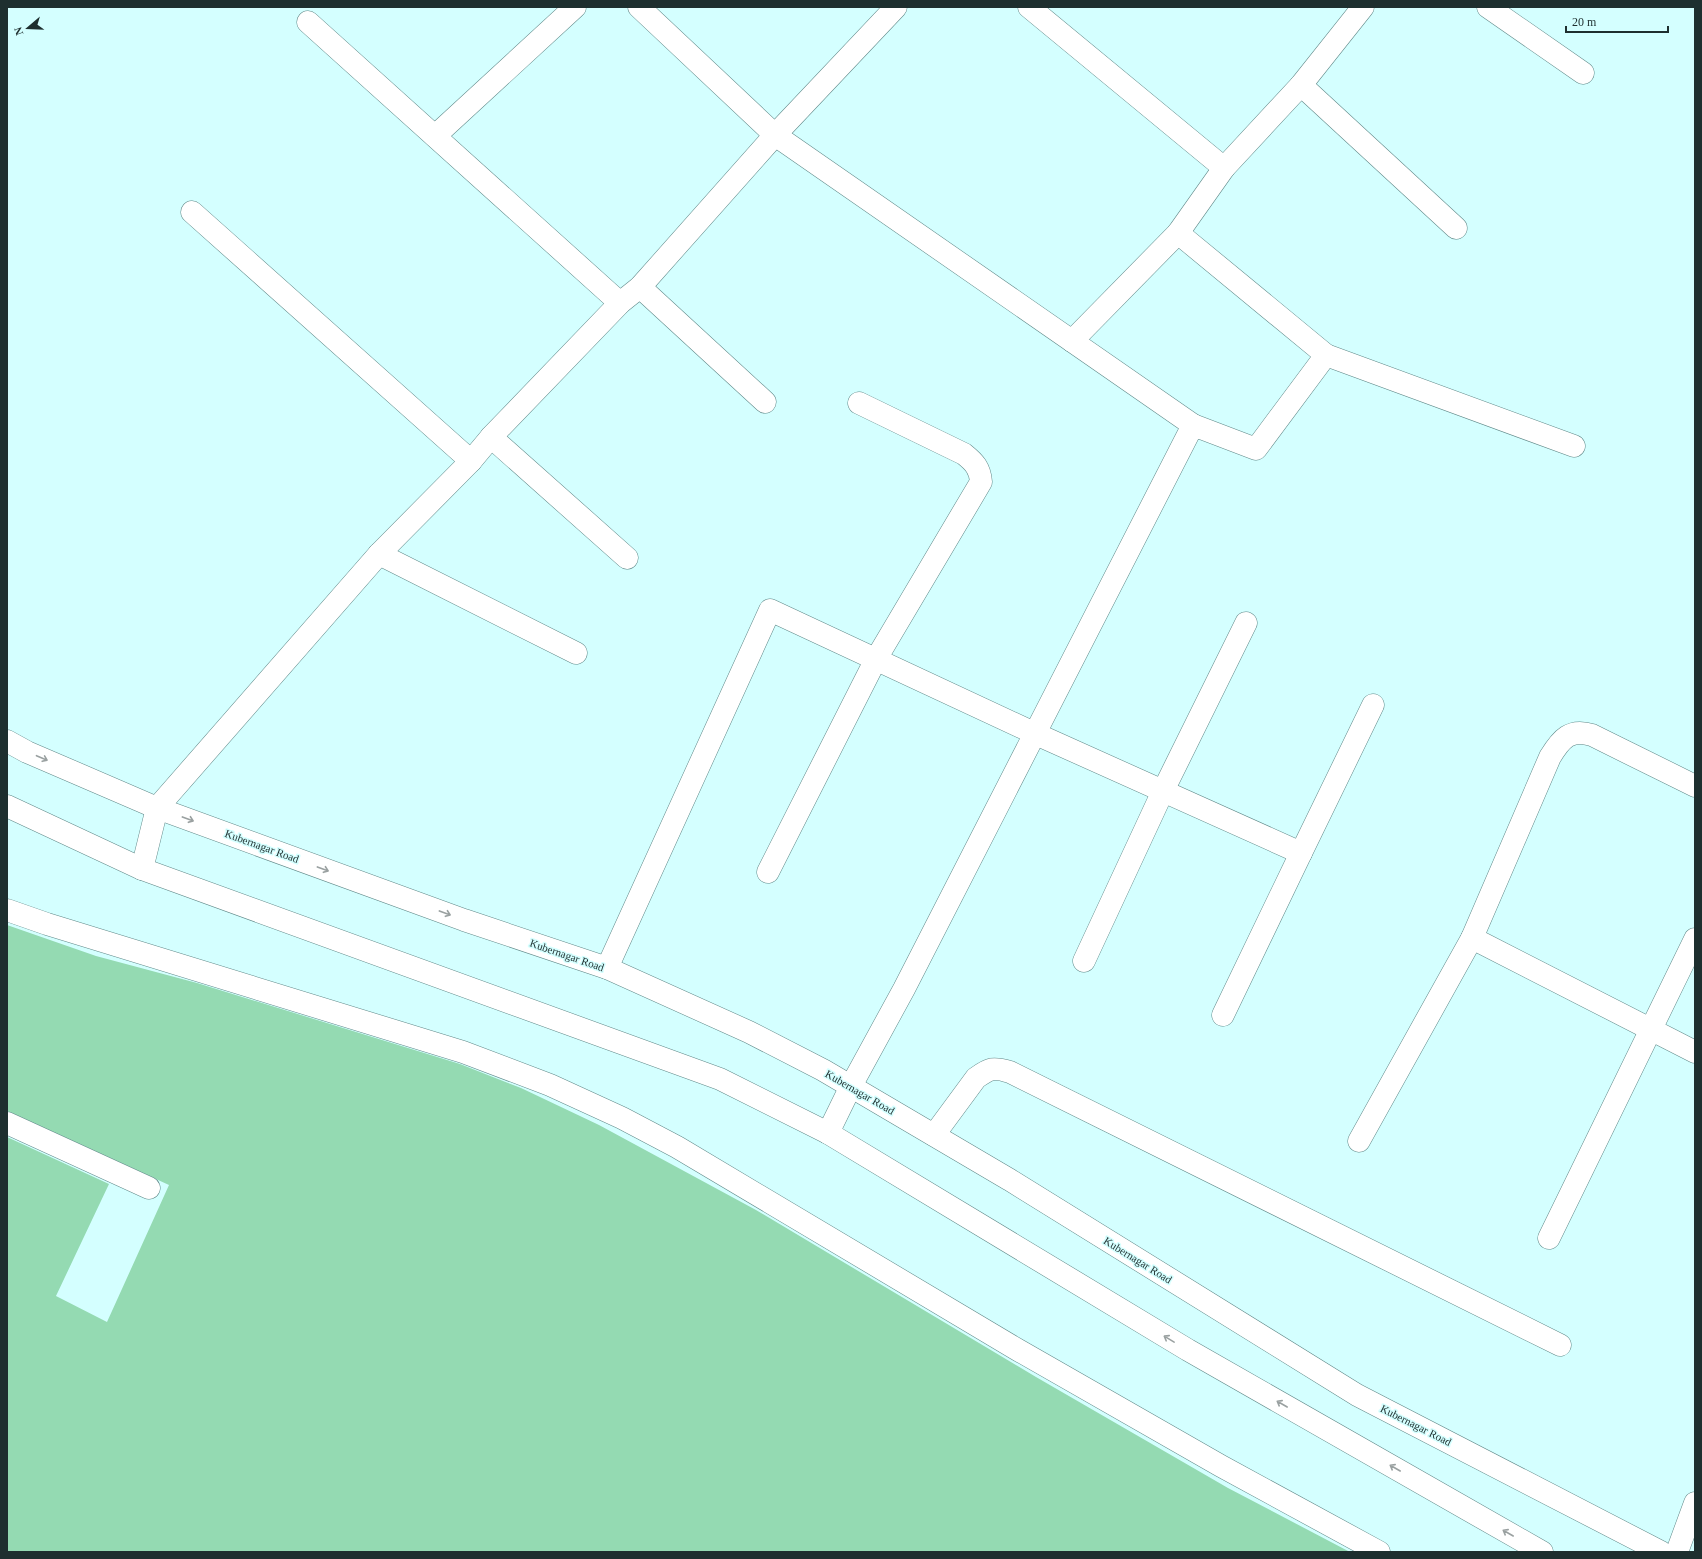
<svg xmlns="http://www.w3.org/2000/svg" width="1702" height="1559" viewBox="0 0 1702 1559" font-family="Georgia,serif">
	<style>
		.green { fill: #94dab2 }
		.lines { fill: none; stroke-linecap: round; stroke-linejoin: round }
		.minor-casing { stroke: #618989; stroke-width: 23 }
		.minor { stroke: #fff; stroke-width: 22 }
		.oneway { stroke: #9aa1a1 }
		.labels { text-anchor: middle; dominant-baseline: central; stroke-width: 3; stroke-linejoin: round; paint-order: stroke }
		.street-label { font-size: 11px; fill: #1e2f2f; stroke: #d4ffff }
	</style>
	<rect width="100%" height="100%" fill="#d4ffff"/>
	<polygon class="green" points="7,925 96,956 197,983 460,1064 521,1088 599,1125 756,1210 1036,1377 1228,1488 1350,1552 7,1552 7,1137 109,1184 56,1296 107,1322 169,1185 7,1111"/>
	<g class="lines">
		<g class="minor-casing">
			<g id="minor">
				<polyline points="639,7 775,135 1193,425"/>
				<polyline points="1029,7 1224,168 1301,85 1363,7"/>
				<polyline points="1488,7 1583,73"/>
				<polyline points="308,22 620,303"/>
				<polyline points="1301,85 1456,228"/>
				<polyline points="435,136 575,7"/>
				<polyline points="192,212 471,461"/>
				<polyline points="640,287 765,402"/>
				<polyline points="1072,341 1178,233"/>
				<polyline points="1326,355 1574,446"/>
				<polyline points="491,437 627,558"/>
				<polyline points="379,554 576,653"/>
				<polyline points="7,741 27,752 157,808 464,920 607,968 749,1032 823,1070 1010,1180 1357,1395 1661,1552"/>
				<polyline points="7,806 142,869 720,1079 828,1133 1188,1350 1542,1552"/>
				<polyline points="1301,853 1373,705"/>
				<polyline points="142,869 157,808 379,554 471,461 491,437 620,303 640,287 775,135 896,7"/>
				<path d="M768,872L876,659L981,482C980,468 974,462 964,454L859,403"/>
				<polyline points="7,910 47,924 463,1052 550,1085 622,1118 677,1147 1018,1350 1221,1466 1379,1552"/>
				<polyline points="1472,938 1695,1052"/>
				<polyline points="1084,961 1163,791 1246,623"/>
				<polyline points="607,968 770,610 1036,734 1301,853 1223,1015"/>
				<polyline points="7,1123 149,1188"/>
				<polyline points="828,1133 851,1086 904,989 1193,425 1256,449 1326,355 1178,233 1224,168"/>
				<path d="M934,1135L976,1078C990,1068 993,1067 1010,1072L1560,1345"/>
				<path d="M1359,1141L1472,938L1550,757C1561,739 1570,728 1592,735L1695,786"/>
				<polyline points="1549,1238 1695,939"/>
				<polyline points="1677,1552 1695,1503"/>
			</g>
		</g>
		<use href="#minor" class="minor"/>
	</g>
	<defs><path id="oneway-shaft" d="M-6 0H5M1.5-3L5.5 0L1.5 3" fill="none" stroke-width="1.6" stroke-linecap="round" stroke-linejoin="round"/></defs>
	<g class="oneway">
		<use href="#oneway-shaft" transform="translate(42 758) rotate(23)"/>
		<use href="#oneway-shaft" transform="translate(188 819) rotate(20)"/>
		<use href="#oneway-shaft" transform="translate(323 869) rotate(20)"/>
		<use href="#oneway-shaft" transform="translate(445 913) rotate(20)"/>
		<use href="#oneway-shaft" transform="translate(1169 1339) rotate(-149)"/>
		<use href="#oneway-shaft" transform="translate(1282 1404) rotate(-150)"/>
		<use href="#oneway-shaft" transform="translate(1395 1468) rotate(-150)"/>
		<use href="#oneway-shaft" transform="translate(1508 1533) rotate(-150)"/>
	</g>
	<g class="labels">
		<g class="street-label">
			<text transform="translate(262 846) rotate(20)">Kubernagar Road</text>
			<text transform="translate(567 955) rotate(19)">Kubernagar Road</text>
			<text transform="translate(860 1092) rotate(30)">Kubernagar Road</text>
			<text transform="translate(1138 1260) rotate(32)">Kubernagar Road</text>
			<text transform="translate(1416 1425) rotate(27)">Kubernagar Road</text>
		</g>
	</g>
	<rect width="1702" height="1559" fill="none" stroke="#1e2f2f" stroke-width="16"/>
	<g transform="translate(28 28) rotate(251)" stroke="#d4ffff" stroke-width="3" paint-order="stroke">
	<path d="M0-3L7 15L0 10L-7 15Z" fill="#1e2f2f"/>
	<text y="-6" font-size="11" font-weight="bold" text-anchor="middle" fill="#1e2f2f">N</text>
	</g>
	<path d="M1566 26v6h102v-6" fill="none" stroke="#1e2f2f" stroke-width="2"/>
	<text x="1572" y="26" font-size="12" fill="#1e2f2f" stroke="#d4ffff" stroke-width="3" paint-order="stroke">20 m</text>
</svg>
